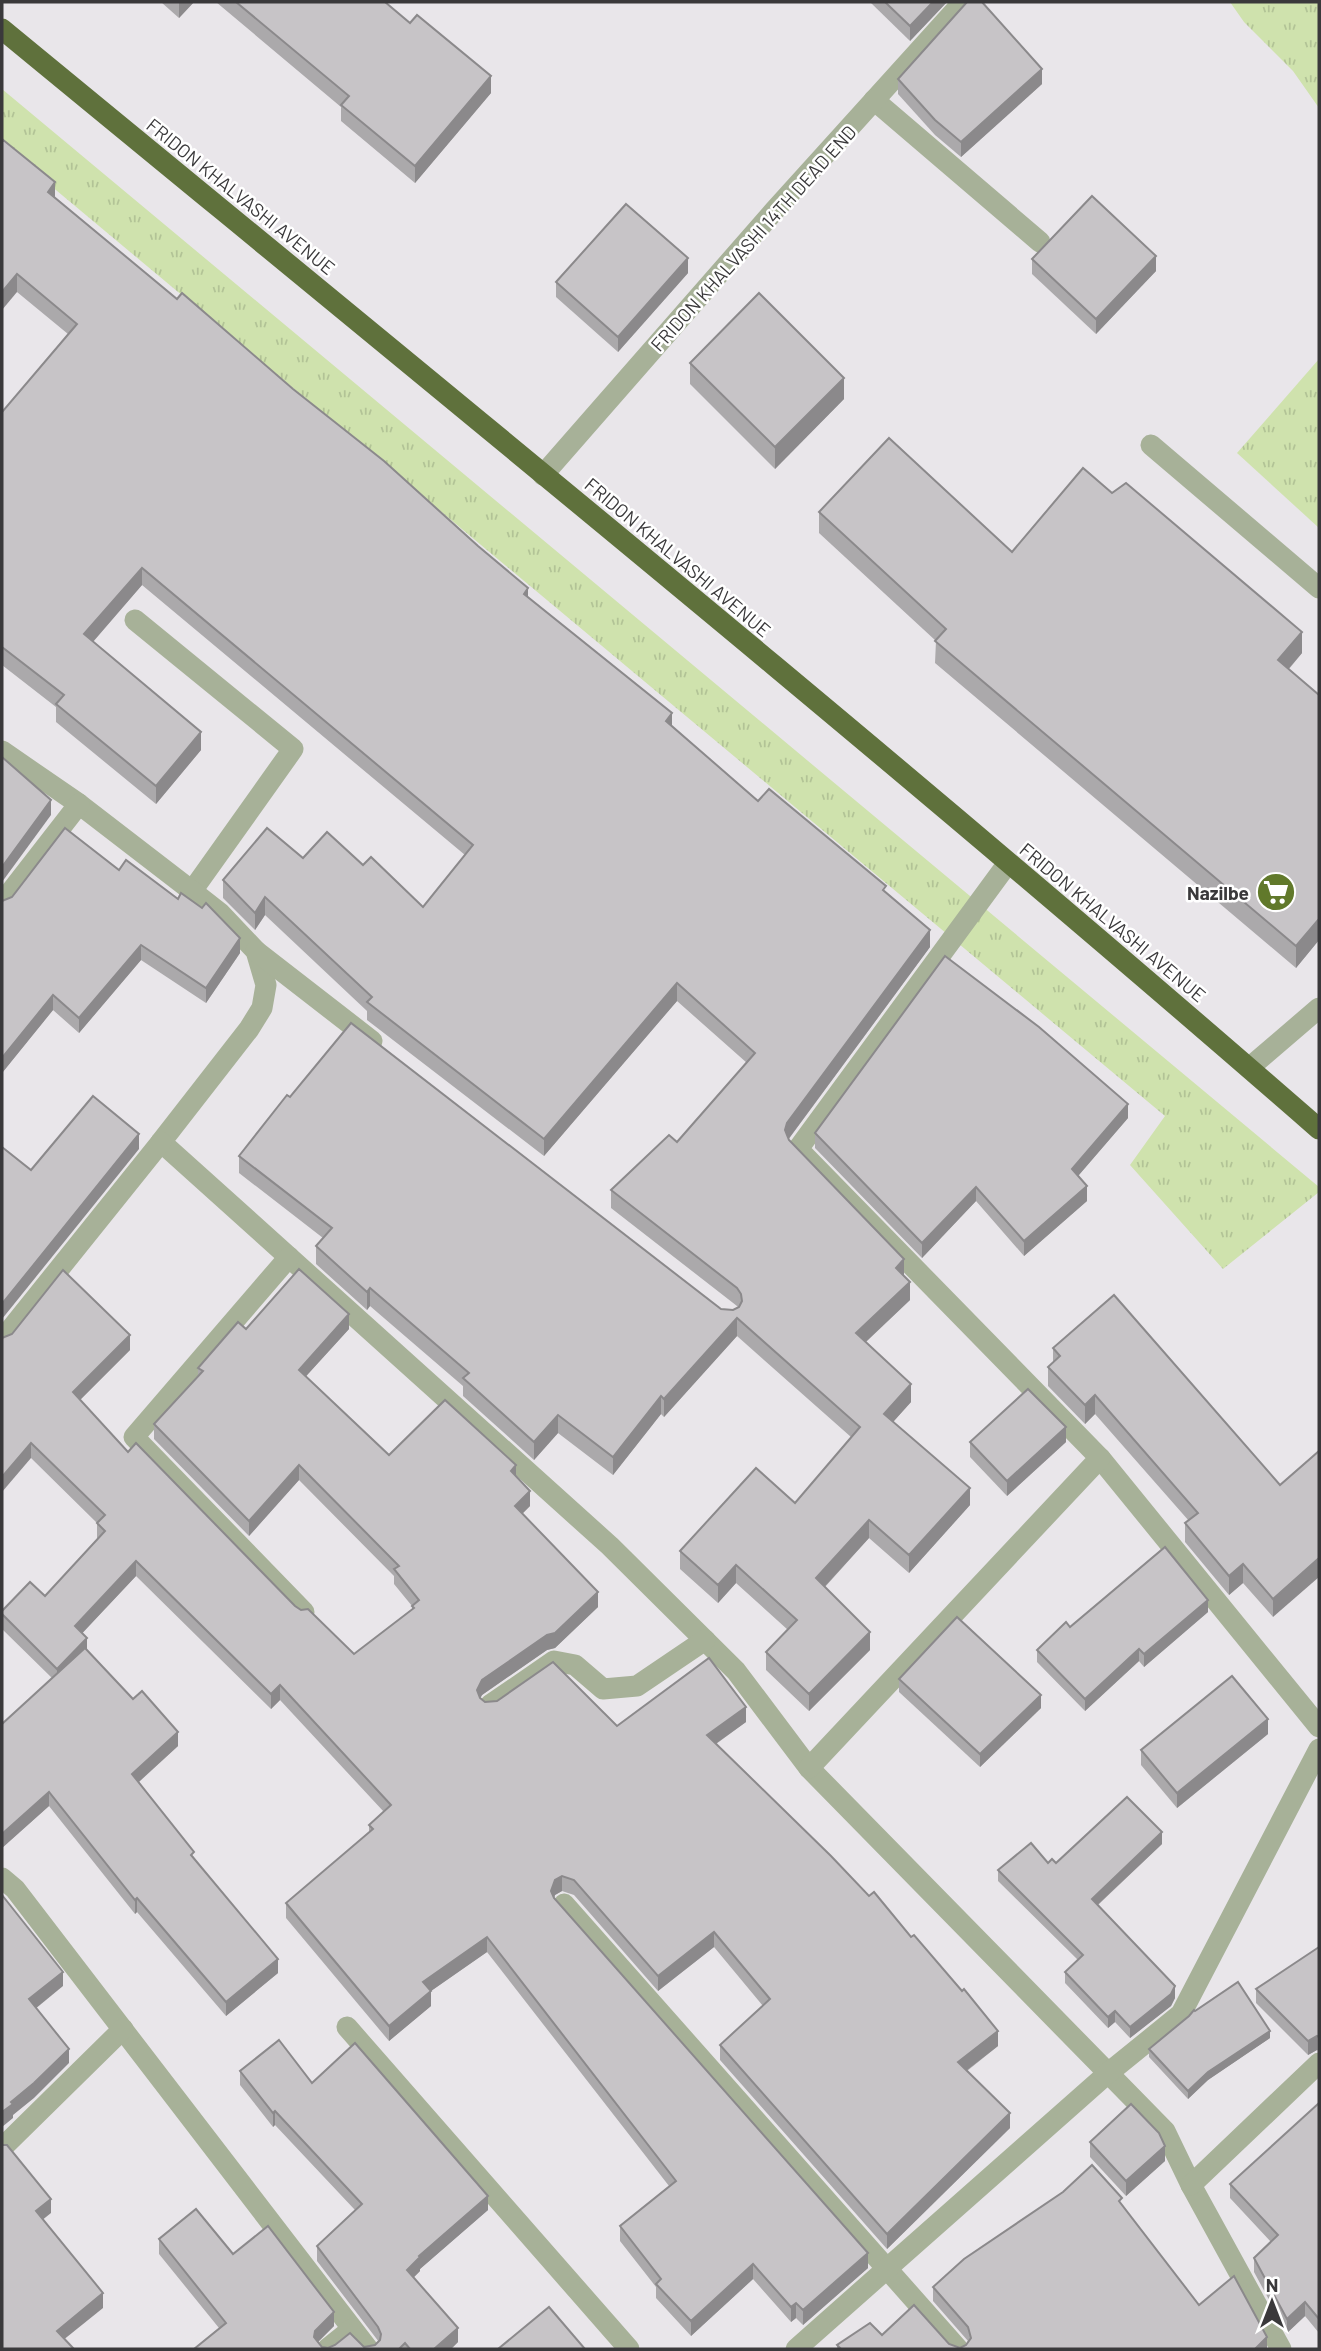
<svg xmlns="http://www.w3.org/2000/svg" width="1321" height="2351" viewBox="0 0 1321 2351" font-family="Barlow,sans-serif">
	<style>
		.grass { fill: url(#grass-tufts) }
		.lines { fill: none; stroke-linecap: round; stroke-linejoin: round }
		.minor { stroke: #a7b198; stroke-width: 21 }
		.highway { stroke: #5f713c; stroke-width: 21 }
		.wall { fill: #aba9ab }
		.shaded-wall { fill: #8b898b }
		.building { fill: #c7c4c7; stroke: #8b898b; stroke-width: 2 }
		.labels { text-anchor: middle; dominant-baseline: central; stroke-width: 5; stroke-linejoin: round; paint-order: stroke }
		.street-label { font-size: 19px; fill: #3a393b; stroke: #fff }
		.poi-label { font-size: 19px; font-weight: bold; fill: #3a393b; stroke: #fff; text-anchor: end }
	</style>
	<defs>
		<pattern id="grass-tufts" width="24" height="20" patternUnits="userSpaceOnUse" patternTransform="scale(1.75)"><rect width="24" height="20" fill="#cfe2ad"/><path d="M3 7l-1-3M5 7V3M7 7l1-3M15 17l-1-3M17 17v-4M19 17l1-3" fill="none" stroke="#b2c396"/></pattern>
	</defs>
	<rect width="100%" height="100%" fill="#e9e6ea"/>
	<g class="grass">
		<polygon points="1230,2 1319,2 1319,108 1293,71 1244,22"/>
		<polygon points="2,89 1319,1187 1319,1192 1223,1269 1130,1165 1165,1116 2,145"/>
		<polygon points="1319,359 1319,528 1237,453"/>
	</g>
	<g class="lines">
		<g class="minor">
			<polyline points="874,100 1040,242"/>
			<polyline points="1151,445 1319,588"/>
			<polyline points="543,475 774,211 963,2"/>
			<polyline points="135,620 293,749 192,891"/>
			<polyline points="2,751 79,804 192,891 220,913 256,951 266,985 262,1008 249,1029 161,1142 610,1546 736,1671 809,1768 1165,2131 1191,2185 1281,2349"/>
			<polyline points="2,903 79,804"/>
			<polyline points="256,951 372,1041"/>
			<polyline points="1249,1068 1319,1008"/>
			<polyline points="289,1257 134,1437 304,1612"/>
			<polyline points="2,1340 161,1142"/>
			<polyline points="1100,1458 1319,1727"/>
			<polyline points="490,1705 554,1661 575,1665 603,1689 637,1686 705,1640"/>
			<polyline points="809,1768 1100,1458 798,1149 1008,863"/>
			<polyline points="2,1878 15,1889 368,2349"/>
			<polyline points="564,1904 958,2349"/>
			<polyline points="347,2027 629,2349"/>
			<polyline points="3,2147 123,2029"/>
			<polyline points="1191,2185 1319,2063"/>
			<polyline points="327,2349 352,2329"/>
			<polyline points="796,2349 1107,2074 1181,2014 1319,1749"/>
		</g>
		<path class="highway" d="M2,29C443,392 888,753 1319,1129"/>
	</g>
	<g class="wall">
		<polygon points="161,2 194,2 179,18"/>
		<polygon points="216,2 385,2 491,93 415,183 341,121 341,107"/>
		<polygon points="870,2 947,2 910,41"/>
		<polygon points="898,79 1042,84 961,157 935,135 898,94"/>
		<polygon points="2,139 55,198 528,597 672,727 758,801 886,893 930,947 788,1140 904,1276 910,1300 866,1342 911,1402 893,1422 970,1505 909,1573 869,1538 825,1587 870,1650 809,1711 766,1670 766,1652 788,1630 736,1583 718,1603 680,1569 680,1551 795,1503 851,1437 737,1336 664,1417 661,1414 613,1475 558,1433 534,1460 463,1396 463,1386 370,1306 367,1310 316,1264 316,1246 323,1238 239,1173 239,1156 290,1097 721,1309 733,1310 738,1307 737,1306 611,1208 611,1190 677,1142 747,1063 677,1001 544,1156 367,1020 367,1011 265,915 255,930 223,898 223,880 303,858 363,865 423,907 465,855 142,585 93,642 201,750 156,804 56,722 56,707 2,665 2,412 68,334 17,292"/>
		<polygon points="1032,259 1156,271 1096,334 1032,274"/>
		<polygon points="688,273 618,352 556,297 556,282"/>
		<polygon points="690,363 844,399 775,469 690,384"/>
		<polygon points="819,512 1012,552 1302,653 1289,669 1319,695 1319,940 1296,968 935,663 936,641 819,533"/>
		<polygon points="119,870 240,953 206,1003 141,960 79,1033 53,1010 2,1073 2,901"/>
		<polygon points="1128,1118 1078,1176 1087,1201 1024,1256 976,1201 922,1258 815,1148 815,1133"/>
		<polygon points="246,1329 349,1329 306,1376 389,1455 516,1477 530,1506 522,1514 598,1607 555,1648 547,1650 482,1695 480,1698 485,1702 617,1726 746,1722 716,1744 998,2046 967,2071 1010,2128 887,2249 720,2060 720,2045 763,2006 714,1947 658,1991 574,1895 562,1891 555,1895 554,1898 868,2268 803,2325 796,2318 791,2322 753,2279 691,2336 656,2298 656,2287 620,2241 620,2226 669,2186 487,1952 431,1991 431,2006 389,2041 286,1918 286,1903 369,1832 369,1825 384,1812 280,1700 271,1709 136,1576 82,1633 87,1650 178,1746 139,1782 278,1973 226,2016 137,1912 135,1914 49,1806 2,1848 2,1724 52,1678 2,1629 2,1611 45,1596 98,1539 97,1538 97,1523 31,1458 2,1338 130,1350 80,1400 128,1452 295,1606 354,1654 412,1609 412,1606 394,1584 394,1576 299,1480 249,1536 154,1439 154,1424 198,1376 198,1368"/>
		<polygon points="1053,1348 1280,1485 1273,1617 1243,1583 1229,1595 1185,1542 1185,1523 1189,1521 1095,1414 1085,1424 1048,1386 1048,1367 1053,1362"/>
		<polygon points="970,1442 1066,1442 1007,1496 970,1457"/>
		<polygon points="1208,1612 1144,1667 1139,1661 1085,1711 1037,1662 1037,1650 1070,1627"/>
		<polygon points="899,1679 1041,1708 980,1767 899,1692"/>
		<polygon points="1268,1734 1177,1808 1141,1765 1141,1750"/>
		<polygon points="1162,1844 1098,1905 1175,1998 1171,2006 1130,2038 1115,2022 1108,2028 1065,1983 1065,1972 1078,1960 998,1881 998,1870 1056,1863"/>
		<polygon points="1319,1947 1319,2051 1317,2050 1308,2055 1256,2003 1256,1989"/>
		<polygon points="1195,2011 1270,2038 1208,2080 1188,2099 1149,2057 1149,2049"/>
		<polygon points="240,2071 312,2083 488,2210 420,2269 420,2271 413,2278 458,2342 451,2349 194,2349 219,2328 159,2254 159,2239 233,2254 334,2326 318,2342 322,2347 328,2348 364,2347 375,2345 379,2342 317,2261 317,2246 355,2210 275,2125 273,2127 240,2085"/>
		<polygon points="1319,2103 1319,2333 1305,2316 1287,2333 1254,2272 1254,2258 1271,2242 1230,2198 1230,2184"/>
		<polygon points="1090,2142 1165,2161 1126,2196 1090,2157"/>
		<polygon points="1122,2206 1199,2305 1267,2349 837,2349 837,2345 882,2335 949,2344 960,2348 966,2345 968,2341 933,2301 933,2287"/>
	</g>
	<g class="shaded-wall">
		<polygon points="179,2 194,2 179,18"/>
		<polygon points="933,2 947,2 910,41 910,26"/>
		<polygon points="1042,69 1042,84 961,157 961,142"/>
		<polygon points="491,76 491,93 415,183 415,166"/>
		<polygon points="55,182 55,200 48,192"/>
		<polygon points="1156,256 1156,271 1096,334 1096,319"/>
		<polygon points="688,258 688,273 618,352 618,337"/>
		<polygon points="17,274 17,292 2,310 2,292"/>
		<polygon points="844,378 844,399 775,469 775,447"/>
		<polygon points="142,568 142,585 84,652 84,634"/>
		<polygon points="528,588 528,606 524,594"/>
		<polygon points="1302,632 1302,653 1278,681 1278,660"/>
		<polygon points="672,713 672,731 666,721"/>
		<polygon points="201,732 201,750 156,804 156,786"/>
		<polygon points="51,800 51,815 2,882 2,867"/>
		<polygon points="265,897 265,915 255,930 255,913"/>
		<polygon points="1319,919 1319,940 1296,968 1296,946"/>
		<polygon points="930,930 930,947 787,1141 785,1130 787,1123"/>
		<polygon points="240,938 240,953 206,1003 206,988"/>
		<polygon points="141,945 141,960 79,1033 79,1018"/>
		<polygon points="677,983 677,1001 544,1156 544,1139"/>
		<polygon points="53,995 53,1010 2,1073 2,1058"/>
		<polygon points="1128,1104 1128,1118 1072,1183 1072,1169"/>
		<polygon points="139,1134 139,1149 2,1319 2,1304"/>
		<polygon points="1087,1186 1087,1201 1024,1256 1024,1241"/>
		<polygon points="976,1187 976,1201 922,1258 922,1243"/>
		<polygon points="904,1259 904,1277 896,1268"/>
		<polygon points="910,1282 910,1300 856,1351 856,1333"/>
		<polygon points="370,1288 370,1306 367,1310 367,1292"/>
		<polygon points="349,1314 349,1329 299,1384 299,1370"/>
		<polygon points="737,1318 737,1336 664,1417 664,1399"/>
		<polygon points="130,1335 130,1350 73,1407 73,1392"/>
		<polygon points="911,1384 911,1402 884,1432 884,1414"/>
		<polygon points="1095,1395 1095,1414 1085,1424 1085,1405"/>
		<polygon points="661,1396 661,1414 613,1475 613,1457"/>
		<polygon points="558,1415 558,1433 534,1460 534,1442"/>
		<polygon points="1066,1427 1066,1442 1007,1496 1007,1481"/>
		<polygon points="31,1443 31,1458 2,1492 2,1477"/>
		<polygon points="299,1465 299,1480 249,1536 249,1521"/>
		<polygon points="516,1465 516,1480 511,1471"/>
		<polygon points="970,1488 970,1505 909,1573 909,1555"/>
		<polygon points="530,1491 530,1506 515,1521 515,1506"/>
		<polygon points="869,1520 869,1538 816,1596 816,1578"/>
		<polygon points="1319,1558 1319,1577 1273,1617 1273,1599"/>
		<polygon points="136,1561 136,1576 75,1641 75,1626"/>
		<polygon points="1243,1564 1243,1583 1229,1595 1229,1576"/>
		<polygon points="736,1565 736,1583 718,1603 718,1585"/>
		<polygon points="598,1592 598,1607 555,1648 547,1650 482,1695 477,1705 477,1690 482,1680"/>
		<polygon points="1208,1600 1208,1612 1144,1667 1144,1654"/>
		<polygon points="870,1632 870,1650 809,1711 809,1694"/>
		<polygon points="87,1638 87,1653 57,1683 57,1669"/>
		<polygon points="1139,1649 1139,1661 1085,1711 1085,1699"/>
		<polygon points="280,1685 280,1700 271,1709 271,1694"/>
		<polygon points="1041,1695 1041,1708 980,1767 980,1754"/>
		<polygon points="746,1707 746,1722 707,1750 707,1735"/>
		<polygon points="1268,1719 1268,1734 1177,1808 1177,1793"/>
		<polygon points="178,1732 178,1746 132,1788 132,1774"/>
		<polygon points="49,1792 49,1806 2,1848 2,1834"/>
		<polygon points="1162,1832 1162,1844 1092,1910 1092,1899"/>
		<polygon points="562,1876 562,1891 555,1895 551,1906 551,1891 555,1880"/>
		<polygon points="137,1898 137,1912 135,1914 135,1900"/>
		<polygon points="714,1932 714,1947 658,1991 658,1976"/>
		<polygon points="487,1937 487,1952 431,1991 431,2006 389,2041 389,2026 423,1982"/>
		<polygon points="278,1959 278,1973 226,2016 226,2002"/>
		<polygon points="63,1972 63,1986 29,2014 29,1999"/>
		<polygon points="1175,1986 1175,1998 1171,2006 1130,2038 1130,2027"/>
		<polygon points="1115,2011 1115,2022 1108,2028 1108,2017"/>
		<polygon points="998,2031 998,2046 958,2077 958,2062"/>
		<polygon points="1270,2031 1270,2038 1208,2080 1188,2099 1188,2091 1208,2072"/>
		<polygon points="1317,2036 1317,2050 1308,2055 1308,2041"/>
		<polygon points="69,2049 69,2063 34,2098 13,2115 13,2118 2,2127 2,2112 11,2102"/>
		<polygon points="275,2111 275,2125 273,2127 273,2113"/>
		<polygon points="1010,2113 1010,2128 887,2249 887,2234"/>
		<polygon points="1165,2146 1165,2161 1126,2196 1126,2181"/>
		<polygon points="488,2196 488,2210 420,2269 420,2271 407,2284 407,2270 419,2256"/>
		<polygon points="51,2199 51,2213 36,2225 36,2211"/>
		<polygon points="868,2253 868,2268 803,2325 803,2310"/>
		<polygon points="753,2264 753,2279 691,2336 691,2321"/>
		<polygon points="103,2293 103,2308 57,2345 57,2331"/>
		<polygon points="1305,2302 1305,2316 1287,2333 1287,2319"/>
		<polygon points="796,2303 796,2318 791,2322 791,2307"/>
		<polygon points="334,2312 334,2326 315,2345 315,2331"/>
		<polygon points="458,2328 458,2342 451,2349 434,2349"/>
		<polygon points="1267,2337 1267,2349 1255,2349"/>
	</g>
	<g class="building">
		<polygon points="236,2 385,2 410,23 417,15 491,76 415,166 341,105 349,96"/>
		<polygon points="885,2 933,2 910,26"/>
		<polygon points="967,2 982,2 1042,69 961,142 935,120 898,79"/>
		<polygon points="2,139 55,182 48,192 177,299 182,293 293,389 384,461 478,546 528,588 524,594 672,713 666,721 758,801 769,789 886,886 883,890 930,930 787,1123 785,1130 789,1140 904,1259 896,1268 910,1282 856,1333 911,1384 884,1414 970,1488 909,1555 869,1520 816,1578 870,1632 809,1694 766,1652 797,1620 736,1565 718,1585 680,1551 756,1468 795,1503 860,1427 737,1318 664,1399 661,1396 613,1457 558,1415 534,1442 463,1378 469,1373 370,1288 367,1292 316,1246 332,1228 239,1156 287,1095 290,1097 351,1023 721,1309 733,1310 739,1307 742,1301 741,1294 737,1288 611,1190 669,1135 677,1142 755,1053 677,983 544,1139 367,1002 372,997 265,897 255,913 223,880 267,828 303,858 327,832 363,865 371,857 423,907 473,845 142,568 84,634 201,732 156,786 56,704 64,695 2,647 2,412 77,324 17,274 2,292"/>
		<polygon points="1092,196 1156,256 1096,319 1032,259"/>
		<polygon points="626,204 688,258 618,337 556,282"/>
		<polygon points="759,293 844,378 775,447 690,363"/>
		<polygon points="889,438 1012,552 1083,468 1112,493 1126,483 1302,632 1278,660 1319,695 1319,919 1296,946 935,641 946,629 819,512"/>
		<polygon points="2,757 51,800 2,867"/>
		<polygon points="65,828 119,870 126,860 178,899 181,893 202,908 206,903 240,938 206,988 141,945 79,1018 53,995 2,1058 2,901 12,897"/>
		<polygon points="945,956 1039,1027 1128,1104 1072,1169 1087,1186 1024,1241 976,1187 922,1243 815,1133"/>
		<polygon points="93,1096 139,1134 2,1304 2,1147 31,1170"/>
		<polygon points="299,1269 349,1314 299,1370 389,1455 445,1400 516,1465 511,1471 530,1491 515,1506 598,1592 555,1633 547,1635 482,1680 477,1690 480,1698 485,1702 497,1701 553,1662 617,1726 709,1658 746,1707 707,1735 831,1856 869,1896 874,1892 911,1937 914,1935 962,1991 964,1989 998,2031 958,2062 1010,2113 887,2234 720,2045 770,1999 714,1932 658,1976 574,1880 562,1876 555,1880 551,1891 554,1898 868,2253 803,2310 796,2303 791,2307 753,2264 691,2321 656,2284 661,2279 620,2226 676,2181 487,1937 423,1982 431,1991 389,2026 286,1903 373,1829 369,1825 391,1805 280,1685 271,1694 136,1561 75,1626 87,1638 57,1669 2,1614 2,1611 30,1582 45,1596 105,1531 97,1523 105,1515 31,1443 2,1477 2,1338 12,1334 63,1270 130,1335 73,1392 128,1452 136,1443 295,1606 301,1610 308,1609 354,1654 414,1608 412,1606 419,1600 394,1569 399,1566 299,1465 249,1521 154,1424 203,1371 198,1368 238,1322 246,1329"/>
		<polygon points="1114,1295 1280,1485 1319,1451 1319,1558 1273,1599 1243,1564 1229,1576 1185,1523 1198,1513 1095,1395 1085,1405 1048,1367 1060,1356 1053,1348"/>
		<polygon points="1028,1389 1066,1427 1007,1481 970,1442"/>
		<polygon points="1165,1547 1208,1600 1144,1654 1139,1649 1085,1699 1037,1650 1066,1622 1070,1627"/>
		<polygon points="957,1617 1041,1695 980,1754 899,1679"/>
		<polygon points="85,1648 133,1699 142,1691 178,1732 132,1774 194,1852 191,1855 278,1959 226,2002 137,1898 135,1900 49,1792 2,1834 2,1724"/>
		<polygon points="1232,1676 1268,1719 1177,1793 1141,1750"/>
		<polygon points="1127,1797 1162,1832 1092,1899 1175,1986 1171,1994 1130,2027 1115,2011 1108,2017 1065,1972 1083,1955 998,1870 1031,1843 1048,1863 1052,1859 1056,1863"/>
		<polygon points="2,1895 63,1972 29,1999 69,2049 34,2083 11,2102 13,2104 2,2112"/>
		<polygon points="1319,1947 1319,2037 1317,2036 1308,2041 1256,1989"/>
		<polygon points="1238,1982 1270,2031 1208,2072 1188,2091 1149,2049 1189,2016 1194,2010 1195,2011"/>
		<polygon points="279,2040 312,2083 355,2043 488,2196 419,2256 420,2257 407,2270 458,2328 434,2349 410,2349 405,2343 399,2349 194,2349 226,2323 159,2239 196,2209 233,2254 268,2226 334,2312 315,2331 314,2337 322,2347 328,2348 335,2345 350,2333 364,2347 375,2345 380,2340 381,2334 378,2327 317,2246 362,2204 275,2111 273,2113 240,2071"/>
		<polygon points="1319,2103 1319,2319 1305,2302 1287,2319 1254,2258 1278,2235 1230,2184"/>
		<polygon points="1131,2104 1159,2133 1165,2146 1126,2181 1090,2142"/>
		<polygon points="2,2145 7,2145 51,2199 36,2211 103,2293 57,2331 74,2349 2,2349"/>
		<polygon points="1092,2165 1122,2198 1119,2201 1199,2305 1234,2276 1267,2337 1255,2349 841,2349 837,2345 870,2323 882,2335 914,2305 949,2344 960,2348 966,2345 971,2338 968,2327 933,2287 964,2259 1063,2192"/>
		<polygon points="549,2307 585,2349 498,2349"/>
	</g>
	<defs>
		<g id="supermarket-disc" transform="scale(2.0125)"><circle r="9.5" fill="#61792b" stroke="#fff"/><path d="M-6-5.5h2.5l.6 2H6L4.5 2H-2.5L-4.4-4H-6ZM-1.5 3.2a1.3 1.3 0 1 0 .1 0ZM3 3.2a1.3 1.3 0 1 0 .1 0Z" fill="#fff"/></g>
	</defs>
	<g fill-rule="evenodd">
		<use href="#supermarket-disc" x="1276" y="892"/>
	</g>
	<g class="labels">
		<g class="street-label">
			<text transform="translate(241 196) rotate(39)">FRIDON KHALVASHI AVENUE</text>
			<text transform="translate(753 238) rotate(-48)">FRIDON KHALVASHI 14TH DEAD END</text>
			<text transform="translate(678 557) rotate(40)">FRIDON KHALVASHI AVENUE</text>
			<text transform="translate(1113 922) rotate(40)">FRIDON KHALVASHI AVENUE</text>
		</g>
		<g class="poi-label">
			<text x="1249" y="892">Nazilbe</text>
		</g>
	</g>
	<rect width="1321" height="2351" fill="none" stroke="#3a393b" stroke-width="7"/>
	<g transform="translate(1272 2302)" stroke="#ffffff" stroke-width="5" paint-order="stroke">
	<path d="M0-5L12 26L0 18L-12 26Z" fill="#3a393b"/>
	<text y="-10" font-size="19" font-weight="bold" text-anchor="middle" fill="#3a393b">N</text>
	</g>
</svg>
